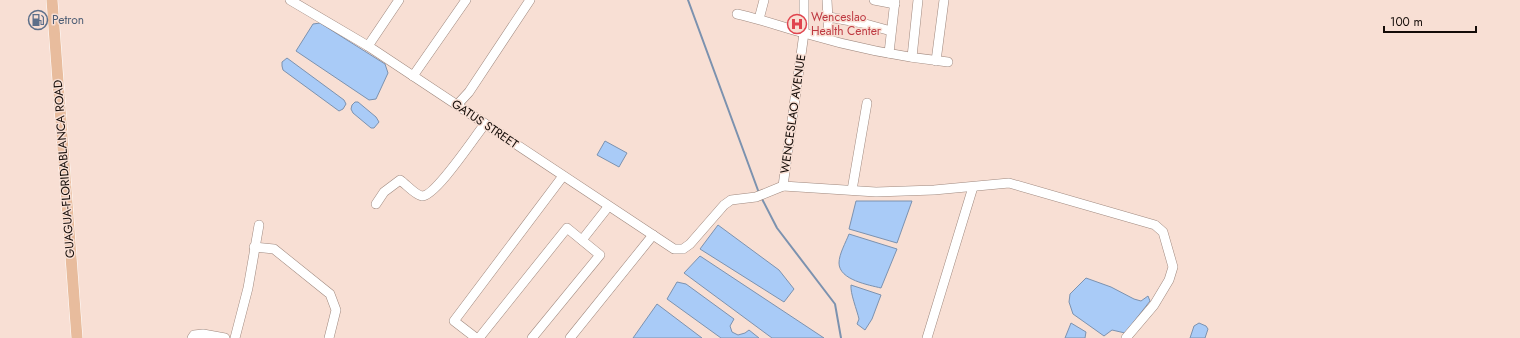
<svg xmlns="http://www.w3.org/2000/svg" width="1520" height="338" viewBox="0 0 1520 338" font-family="Jost,sans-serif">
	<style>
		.water { fill: #a9cbf7; stroke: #7c92af }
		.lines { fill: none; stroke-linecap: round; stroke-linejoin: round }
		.stream { stroke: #7c92af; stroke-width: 2 }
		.minor-casing { stroke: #9f887e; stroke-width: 10 }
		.major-casing { stroke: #fff; stroke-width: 12 }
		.minor { stroke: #fff; stroke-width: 9 }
		.major { stroke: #e8bc9d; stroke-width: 11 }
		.labels { text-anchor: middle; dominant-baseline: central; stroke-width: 3; stroke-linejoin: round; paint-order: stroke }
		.health-label { font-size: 12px; fill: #be3a42; stroke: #f8dfd4; text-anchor: start }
		.service-label { font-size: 12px; fill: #4e5e75; stroke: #f8dfd4; text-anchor: start }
		.street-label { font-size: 12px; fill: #140c08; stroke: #f8dfd4 }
	</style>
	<rect width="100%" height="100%" fill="#f8dfd4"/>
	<g class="water">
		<polygon points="320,23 385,64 388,73 376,99 369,100 296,51 313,24"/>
		<polygon points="287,58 344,100 346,104 343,109 339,111 283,70 282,66 282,62"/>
		<polygon points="355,102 358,102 376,117 379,122 374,128 371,128 353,113 351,109 352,105"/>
		<polygon points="605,141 627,153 619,167 597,155"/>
		<polygon points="856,201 912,201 897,243 849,229"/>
		<polygon points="718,225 779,270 794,289 784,302 700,249"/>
		<path d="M849,234L897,249L881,288C869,285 839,280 839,263C839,254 846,242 849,234Z"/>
		<polygon points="700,256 824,338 772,338 684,273"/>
		<polygon points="1086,278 1111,287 1134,299 1141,301 1148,296 1150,301 1125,333 1112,330 1104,336 1073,314 1069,302 1070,294"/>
		<polygon points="677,282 686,284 734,319 730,326 732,332 738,335 745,333 749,330 759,338 721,338 667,299"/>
		<path d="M851,285L881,295L872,319L865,330L857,324L859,319C857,310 850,293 851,285Z"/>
		<polygon points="657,304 702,338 633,338"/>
		<polygon points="1071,323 1086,332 1085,338 1065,338"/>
		<polygon points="1199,323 1206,326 1208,329 1205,338 1190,338 1194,326"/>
	</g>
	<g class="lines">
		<g class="stream">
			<polyline points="688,0 759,193"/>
			<polyline points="761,197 777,228 835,304 841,338"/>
		</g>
		<g class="minor-casing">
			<g id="minor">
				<polyline points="290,0 368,46 674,249 683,249 690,244 724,205 731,200 756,197 783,186 804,33 804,0"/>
				<polyline points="827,0 829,39"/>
				<polyline points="874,0 895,4"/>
				<path d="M737,14C760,19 782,27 804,33C851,47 900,57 948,62"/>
				<polyline points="829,17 862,23 891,31"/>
				<polyline points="759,19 764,0"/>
				<polyline points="368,46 399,0"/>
				<polyline points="889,53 895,0"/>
				<polyline points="912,57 918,0"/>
				<polyline points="936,61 944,0"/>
				<polyline points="413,76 466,0"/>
				<polyline points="457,105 469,92 530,0"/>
				<polyline points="783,186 876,192 934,190 1009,183 1155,225 1163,232 1173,267 1169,280 1154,305 1126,338"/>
				<polyline points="852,190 867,103"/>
				<path d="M376,204L384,192L400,180C406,184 415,195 422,196C436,196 475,136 485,124"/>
				<polyline points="582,240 608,207"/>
				<polyline points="254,247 274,249 330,294 336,310 329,338"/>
				<polyline points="192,338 194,335 203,334 225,338"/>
				<polyline points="235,338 248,288 259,225"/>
				<polyline points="476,338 454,321 563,176"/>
				<polyline points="479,338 567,228 600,255 532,338"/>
				<polyline points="570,338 653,235"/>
				<polyline points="927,338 973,187"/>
			</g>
		</g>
		<g class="major-casing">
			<polyline id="major" points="52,0 77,338"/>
		</g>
		<use href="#minor" class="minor"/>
		<use href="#major" class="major"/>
	</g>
	<defs>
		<g id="fuel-ring" transform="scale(1)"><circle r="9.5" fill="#f8dfd4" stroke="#5c6f8a" stroke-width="1.5"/><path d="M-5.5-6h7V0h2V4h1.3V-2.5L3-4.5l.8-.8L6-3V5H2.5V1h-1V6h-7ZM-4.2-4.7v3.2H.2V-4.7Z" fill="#5c6f8a"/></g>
		<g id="hospital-ring" transform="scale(1)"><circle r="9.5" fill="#f8dfd4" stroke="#e0444e" stroke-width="1.5"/><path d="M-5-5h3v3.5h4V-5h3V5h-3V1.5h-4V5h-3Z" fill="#e0444e"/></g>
	</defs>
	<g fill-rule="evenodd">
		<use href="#fuel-ring" x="38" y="20"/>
		<use href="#hospital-ring" x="797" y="24"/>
	</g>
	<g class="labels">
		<g class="health-label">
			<text x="811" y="17">Wenceslao<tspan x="811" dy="14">Health Center</tspan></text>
		</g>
		<g class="service-label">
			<text x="52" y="20">Petron</text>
		</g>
		<g class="street-label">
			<text transform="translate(793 114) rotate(-82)">WENCESLAO AVENUE</text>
			<text transform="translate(485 124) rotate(34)">GATUS STREET</text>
			<text transform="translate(64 169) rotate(-94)">GUAGUA-FLORIDABLANCA ROAD</text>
		</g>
	</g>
	<path d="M1384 26v6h92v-6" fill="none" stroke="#140c08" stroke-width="2"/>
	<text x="1390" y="26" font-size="12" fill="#140c08" stroke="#f8dfd4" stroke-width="3" paint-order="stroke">100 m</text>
</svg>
